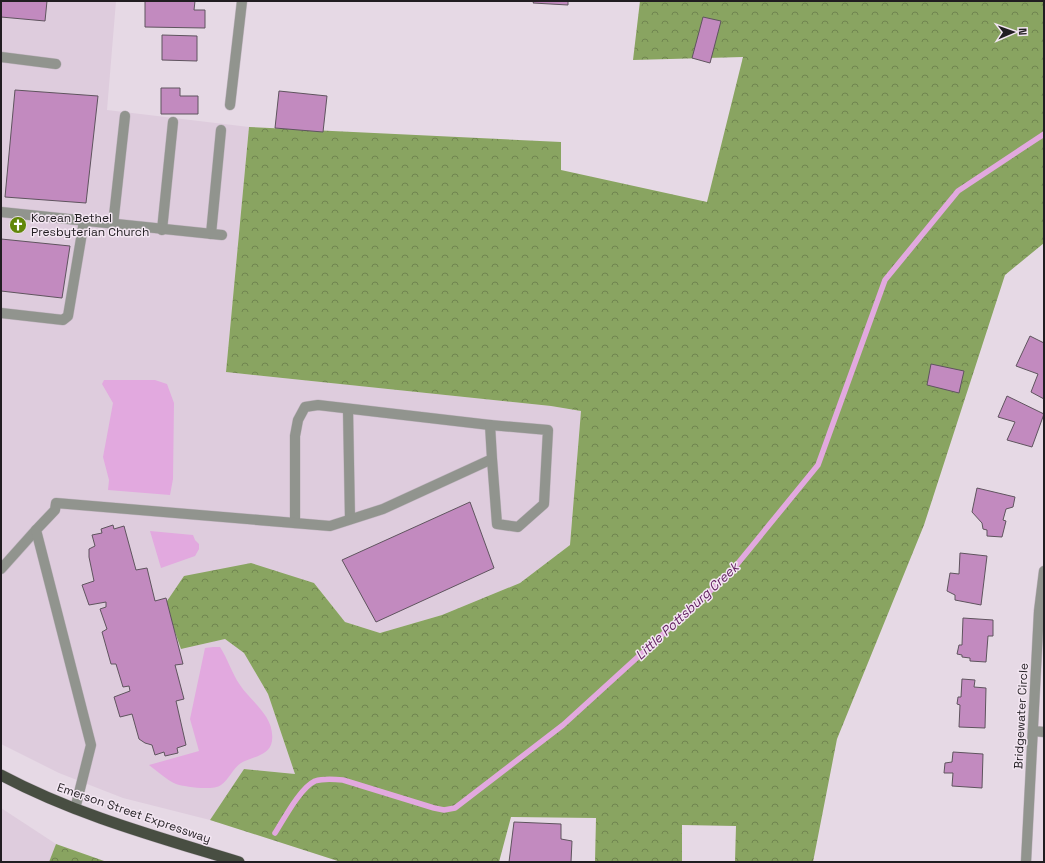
<svg xmlns="http://www.w3.org/2000/svg" width="1045" height="863" viewBox="0 0 1045 863" font-family="'Space Grotesk',sans-serif">
	<style>
		.built { fill: #deccdd }
		.forest { fill: url(#forest-crowns) }
		.water { fill: #e2a9df }
		.lines { fill: none; stroke-linecap: round; stroke-linejoin: round }
		.stream { stroke: #e2a9df; stroke-width: 5.5 }
		.building { fill: #c28abf; stroke: #5f545e }
		.service-casing { stroke: #c3b7c2; stroke-width: 11 }
		.minor-casing { stroke: #c3b7c2; stroke-width: 11 }
		.trunk-casing { stroke: #c3b7c2; stroke-width: 12 }
		.service { stroke: #91948e; stroke-width: 10 }
		.minor { stroke: #91948e; stroke-width: 10 }
		.trunk { stroke: #484e42; stroke-width: 11 }
		.labels { text-anchor: middle; dominant-baseline: central; stroke-width: 3; stroke-linejoin: round; paint-order: stroke }
		.poi-label { font-size: 12px; fill: #211d21; stroke: #f3e6f2; text-anchor: start }
		.street-label { font-size: 12px; fill: #211d21; stroke: #f3e6f2 }
		.water-label { font-size: 13px; font-style: italic; fill: #622061; stroke: #f3e6f2 }
	</style>
	<defs>
		<pattern id="forest-crowns" width="20" height="18" patternUnits="userSpaceOnUse"><rect width="20" height="18" fill="#89a461"/><path d="M2 6a3 3 0 1 1 6 0M12 15a3 3 0 1 1 6 0" fill="none" stroke="#708550"/></pattern>
	</defs>
	<rect width="100%" height="100%" fill="#e6d9e5"/>
	<g class="built">
		<polygon points="1,1 116,1 107,110 249,127 226,372 551,406 581,411 570,545 520,583 442,615 380,633 345,622 314,583 182,649 225,639 244,653 268,694 295,774 244,769 210,820 123,798 59,773 1,744"/>
		<polygon points="1,808 56,844 49,862 1,862"/>
	</g>
	<g class="forest">
		<polygon points="640,1 1044,1 1044,243 1005,275 924,525 837,739 813,862 735,862 736,826 682,825 682,862 595,862 596,818 511,817 499,862 341,862 210,820 244,769 295,774 268,694 244,653 225,639 181,649 165,604 184,576 251,563 314,583 345,622 380,633 442,615 520,583 570,545 581,411 551,406 226,372 249,127 561,142 561,170 707,202 743,57 633,60"/>
		<polygon points="56,844 107,862 49,862"/>
	</g>
	<g class="water">
		<polygon points="104,380 155,380 167,384 174,403 173,479 170,495 108,490 109,480 103,457 113,403 102,384"/>
		<polygon points="150,531 193,535 195,540 199,544 199,549 195,556 161,568"/>
		<path d="M213,647H220C228,659 232,674 240,685C252,703 275,716 272,741C270,756 251,757 241,763C233,768 228,781 221,785C213,791 185,787 176,784C168,781 156,770 149,765L199,751L190,719L205,648Z"/>
	</g>
	<g class="lines">
		<path class="stream" d="M275,833C284,819 300,788 315,781C324,778 334,779 343,780L434,808L444,810L455,808L563,725L730,573L818,465L885,280L958,191L1044,134"/>
	</g>
	<g class="building">
		<polygon points="1,1 47,1 45,21 1,17"/>
		<polygon points="145,1 195,1 194,10 205,10 205,28 145,27"/>
		<polygon points="534,1 568,1 568,5 533,3"/>
		<polygon points="703,17 721,21 710,63 692,58"/>
		<polygon points="162,35 197,36 197,61 162,60"/>
		<polygon points="161,88 180,88 180,96 198,96 198,114 161,114"/>
		<polygon points="15,90 98,96 86,203 5,197"/>
		<polygon points="279,91 327,96 323,132 275,128"/>
		<polygon points="1,239 70,246 62,298 1,291"/>
		<polygon points="1030,336 1044,343 1044,399 1031,392 1038,374 1016,366"/>
		<polygon points="931,364 964,371 959,393 927,385"/>
		<polygon points="1007,396 1044,414 1032,447 1007,440 1015,422 998,417"/>
		<polygon points="977,488 1015,497 1013,507 1006,509 1003,520 1006,521 1002,537 987,536 987,530 983,529 982,523 972,512"/>
		<polygon points="470,502 494,568 376,622 342,560"/>
		<polygon points="113,525 114,529 124,526 136,570 147,568 155,601 166,598 183,664 175,665 184,699 176,701 186,745 177,748 178,753 165,756 164,752 155,755 152,745 145,743 139,739 132,714 120,717 114,697 130,691 129,686 123,687 116,664 111,664 102,632 107,629 100,609 106,607 106,602 89,605 82,585 94,581 89,557 89,549 95,546 92,535 102,533 101,529"/>
		<polygon points="960,553 987,556 981,605 955,600 955,595 947,591 950,573 959,574"/>
		<polygon points="963,618 993,620 993,636 988,636 986,662 970,661 970,658 962,657 962,655 957,654 959,645 962,645"/>
		<polygon points="962,679 975,680 974,687 986,688 985,728 959,727 960,705 957,704 958,697 961,697"/>
		<polygon points="953,752 983,754 982,788 952,786 953,773 944,773 945,763 952,762"/>
		<polygon points="514,822 561,824 561,839 572,841 571,862 509,862"/>
	</g>
	<g class="lines">
		<g class="service-casing">
			<g id="service">
				<polyline points="1,57 56,64"/>
				<polyline points="113,225 125,116"/>
				<polyline points="162,230 173,122"/>
				<polyline points="211,234 221,130"/>
				<polyline points="1,313 63,320 68,316 84,221"/>
				<polyline points="348,409 350,519"/>
				<polyline points="295,523 295,436 298,420 305,407 318,405 490,425"/>
				<polyline points="1,569 36,530"/>
				<polyline points="75,809 91,745 36,530 55,510 56,503 330,526 383,509 492,459 497,524 518,527 544,504 548,430 490,425 492,459"/>
			</g>
		</g>
		<g class="minor-casing">
			<g id="minor">
				<polyline points="230,105 242,1"/>
				<polyline points="1,212 222,235"/>
				<polyline points="1033,731 1044,732"/>
				<polyline points="1026,862 1039,611 1044,571"/>
			</g>
		</g>
		<g class="trunk-casing">
			<path id="trunk" d="M1,775C76,815 158,837 239,862"/>
		</g>
		<use href="#service" class="service"/>
		<use href="#minor" class="minor"/>
		<use href="#trunk" class="trunk"/>
	</g>
	<defs>
		<g id="church-disc" transform="scale(0.9)"><circle r="9.5" fill="#618609" stroke="#f3e6f2"/><path d="M-1.2-6h2.4v3.5h3.3v2.4h-3.3V6h-2.4V-.1h-3.3v-2.4h3.3Z" fill="#fff"/></g>
	</defs>
	<g fill-rule="evenodd">
		<use href="#church-disc" x="18" y="225"/>
	</g>
	<g class="labels">
		<g class="poi-label">
			<text x="31" y="218">Korean Bethel<tspan x="31" dy="14">Presbyterian Church</tspan></text>
		</g>
		<g class="street-label">
			<text transform="translate(1021 716) rotate(-87)">Bridgewater Circle</text>
			<text transform="translate(134 813) rotate(19)">Emerson Street Expressway</text>
		</g>
		<g class="water-label">
			<text transform="translate(687 611) rotate(-43)">Little Pottsburg Creek</text>
		</g>
	</g>
	<rect width="1045" height="863" fill="none" stroke="#211d21" stroke-width="4"/>
	<g transform="translate(1013 32) rotate(88)" stroke="#f3e6f2" stroke-width="3" paint-order="stroke">
	<path d="M0-3L7 15L0 10L-7 15Z" fill="#211d21"/>
	<text y="-6" font-size="11" font-weight="bold" text-anchor="middle" fill="#211d21">N</text>
	</g>
</svg>
